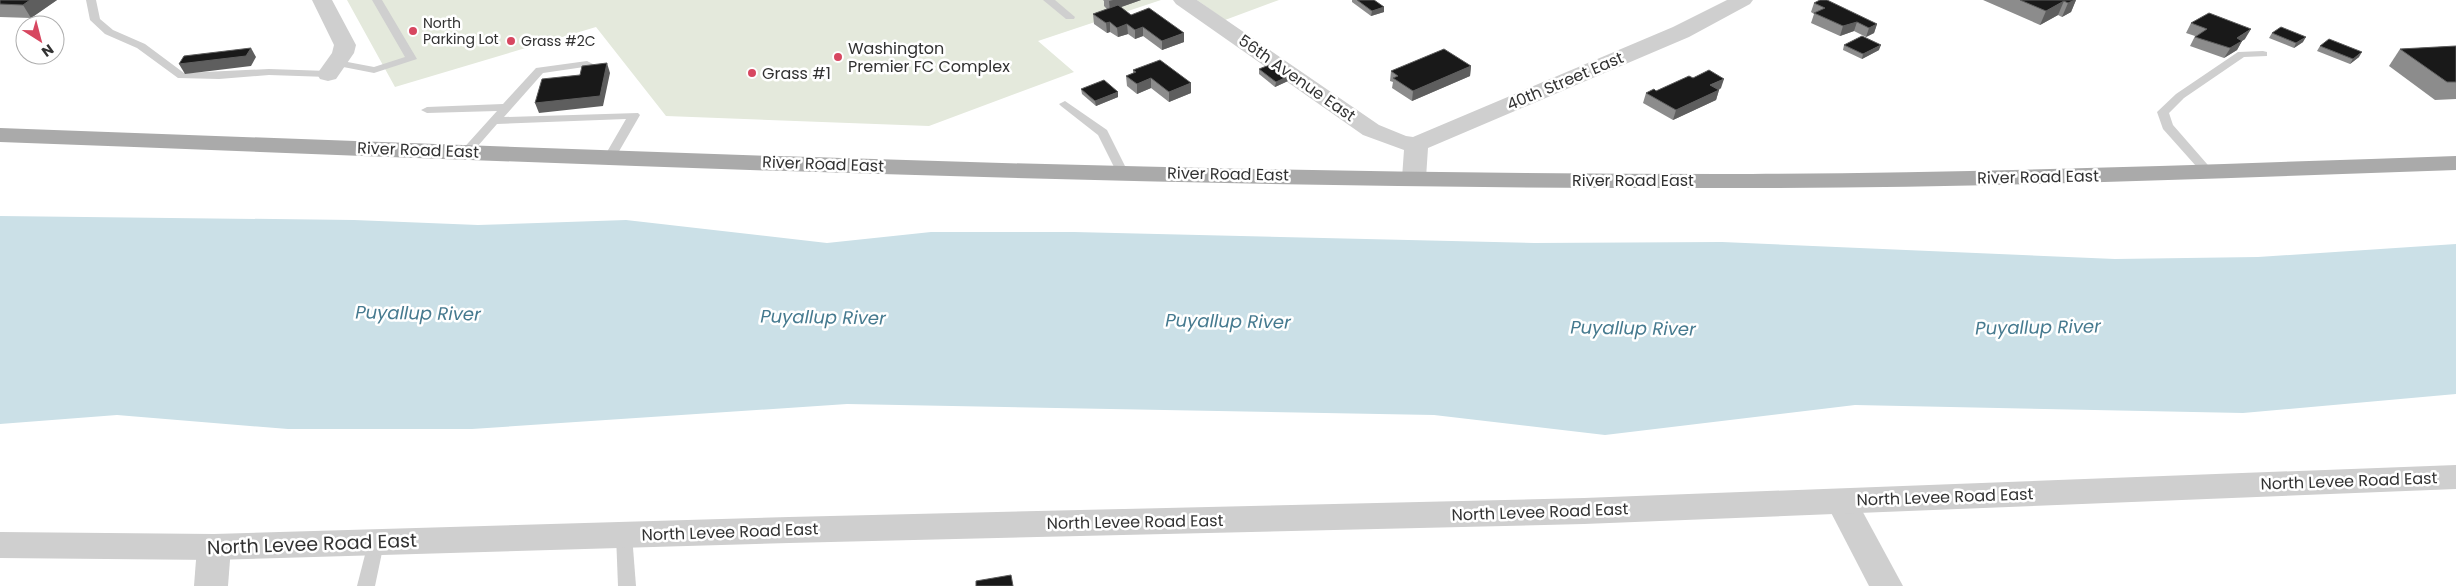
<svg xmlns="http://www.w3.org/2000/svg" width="2456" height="586" viewBox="0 0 2456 586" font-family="Poppins,sans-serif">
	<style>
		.green { fill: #e4e9dc }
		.water { fill: #cbe0e7 }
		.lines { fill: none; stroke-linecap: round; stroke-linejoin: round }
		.service { fill: #cfcfcf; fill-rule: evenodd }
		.minor { fill: #cfcfcf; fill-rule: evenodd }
		.tertiary { fill: #cfcfcf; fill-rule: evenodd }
		.primary { fill: #aaa; fill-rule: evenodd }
		.wall { fill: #8c8c8c }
		.shaded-wall { fill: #5e5e5e }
		.building { fill: #191919; stroke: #5e5e5e }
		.poi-dot { fill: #d74760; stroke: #fff; stroke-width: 2 }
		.labels { text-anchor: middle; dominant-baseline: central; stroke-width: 5; stroke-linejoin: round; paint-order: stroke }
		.far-poi-label { font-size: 14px; fill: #323232; stroke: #fff; text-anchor: start }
		.poi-label { font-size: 16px; fill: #323232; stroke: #fff; text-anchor: start }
		.street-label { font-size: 16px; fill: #323232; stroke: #fff }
		.water-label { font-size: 18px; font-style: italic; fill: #467a8f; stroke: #fff }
		.near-street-label { font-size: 19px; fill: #323232; stroke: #fff }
	</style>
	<rect width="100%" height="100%" fill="#fff"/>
	<g class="green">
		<polygon points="347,0 1161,0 1038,41 1074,72 929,126 666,116 596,27 395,87"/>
		<polygon points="1197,0 1279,0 1225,20"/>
	</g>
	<polygon class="water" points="0,216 354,220 478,225 626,220 827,243 931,232 1074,232 1534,243 1722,242 2115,259 2258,257 2456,244 2456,394 2243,413 1855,405 1605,435 1434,415 847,404 472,429 288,429 117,415 0,424"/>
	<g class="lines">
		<g class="service">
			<polygon points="86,0 96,0 100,19 113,30 145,44 184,73 269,69 328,71 334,74 328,77 269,75 219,79 178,78 137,48 105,34 90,20"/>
			<polygon points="372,0 382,0 417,59 374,73 333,65 331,63 337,60 374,67 405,57"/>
			<polygon points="1043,0 1055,0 1075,17 1074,19 1066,19"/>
			<polygon points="2263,51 2267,52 2267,56 2244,57 2184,98 2169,113 2173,125 2214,172 2212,175 2204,175 2163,129 2157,112 2176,94 2238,52"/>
			<polygon points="587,61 593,64 591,66 543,73 504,117 638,113 640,115 614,160 606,160 604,157 626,119 497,124 470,155 466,156 460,152 497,111 427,113 421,110 427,107 503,104 536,68"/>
			<polygon points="1065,101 1107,130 1128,172 1126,175 1118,175 1098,135 1061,106 1059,104"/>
			<polygon points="624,528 630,530 632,535 636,586 618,586 616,535 618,530"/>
			<polygon points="376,536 382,538 384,543 375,586 357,586 368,543 370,538"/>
		</g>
		<g class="minor">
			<polygon points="312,0 332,0 356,45 354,53 336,79 328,81 320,79 317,74 332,53 334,45"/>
			<polygon points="1173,0 1197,0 1379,125 1406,136 1413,137 1673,27 1727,0 1753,0 1750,4 1689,37 1428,148 1426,178 1423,183 1414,185 1405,183 1402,178 1404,150 1363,135 1176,4"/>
			<polygon points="1841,489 1852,492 1903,586 1869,586 1825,501 1830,492"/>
			<polygon points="214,534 226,538 231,547 228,586 194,586 197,547 202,538"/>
		</g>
		<polygon class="tertiary" points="2456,465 2456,489 1584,524 789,543 214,560 0,558 0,532 214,534 789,517 1584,498"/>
		<path class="primary" d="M0,128C584,149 1168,175 1752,174C1987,173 2222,164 2456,156V170C2222,178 1987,188 1752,188C1168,190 584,164 0,142Z"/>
	</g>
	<g class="wall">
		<polygon points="0,0 57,0 31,18 0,17"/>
		<polygon points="1103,0 1141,0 1121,7 1131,15 1184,42 1162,50 1143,36 1135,39 1128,34 1118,37 1110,32 1107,33 1094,24 1093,14 1107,9 1104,6 1104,1"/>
		<polygon points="1352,0 1374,0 1384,7 1384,12 1371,16 1352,2"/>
		<polygon points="1983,0 2076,0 2071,12 2062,17 2058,15 2040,25"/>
		<polygon points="1814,3 1877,24 1874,33 1866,37 1854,31 1840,36 1811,23 1814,14 1811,12"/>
		<polygon points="2191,23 2245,39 2242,41 2237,50 2224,58 2190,46 2195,36 2186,33"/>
		<polygon points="2272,33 2303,42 2294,48 2269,38"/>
		<polygon points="1844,45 1879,50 1862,59 1843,50"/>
		<polygon points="2320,46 2359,57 2350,64 2317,51"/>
		<polygon points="2456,46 2456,99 2435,100 2389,66 2400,49"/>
		<polygon points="1471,66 1470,76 1412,101 1392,88 1393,82 1390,81 1391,71"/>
		<polygon points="1259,69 1288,81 1275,87 1259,74"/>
		<polygon points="1133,70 1191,83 1191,93 1169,102 1151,88 1137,94 1127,86 1126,76 1133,73"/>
		<polygon points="1693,78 1721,88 1719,90 1716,100 1673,120 1643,103 1646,93 1656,91"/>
		<polygon points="1081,89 1118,97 1096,106 1082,94"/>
	</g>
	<g class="shaded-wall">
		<polygon points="30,0 57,0 31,18 23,5"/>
		<polygon points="1113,0 1141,0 1110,11 1109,1"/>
		<polygon points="2075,0 2076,0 2071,12 2062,17 2068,3"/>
		<polygon points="2064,1 2058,15 2040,25 2046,11"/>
		<polygon points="1384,7 1384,12 1371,16 1372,11"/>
		<polygon points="1110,22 1110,32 1107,33 1106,23"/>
		<polygon points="1857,22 1854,31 1840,36 1843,26"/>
		<polygon points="1127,24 1128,34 1118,37 1117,28"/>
		<polygon points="1877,24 1874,33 1866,37 1869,28"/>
		<polygon points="1143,27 1143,36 1135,39 1135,30"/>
		<polygon points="2251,29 2245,39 2242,41 2237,50 2224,58 2237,38"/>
		<polygon points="1184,33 1184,42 1162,50 1162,41"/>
		<polygon points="2306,37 2303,42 2294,48 2296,43"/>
		<polygon points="1881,45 1879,50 1862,59 1863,54"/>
		<polygon points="251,48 256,57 251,66 185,74 179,64"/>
		<polygon points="2362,52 2359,57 2350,64 2353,59"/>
		<polygon points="607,63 610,73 603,106 539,113 535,103"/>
		<polygon points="1471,66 1470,76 1412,101 1413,91"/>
		<polygon points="1289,76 1288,81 1275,87 1276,82"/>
		<polygon points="1151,78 1151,88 1137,94 1137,84"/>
		<polygon points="1724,79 1721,88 1707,95 1710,85"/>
		<polygon points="1191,83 1191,93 1169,102 1169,92"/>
		<polygon points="1719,90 1716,100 1673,120 1676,110"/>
		<polygon points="1118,92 1118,97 1096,106 1095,101"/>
	</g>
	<g class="building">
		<polygon points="0,0 30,0 23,5 0,4"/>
		<polygon points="1357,0 1374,0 1384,7 1372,11"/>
		<polygon points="1820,0 1827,0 1877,24 1869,28 1857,22 1843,26 1814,13 1825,8 1814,3"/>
		<polygon points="2020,0 2075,0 2068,3 2064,1 2046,11"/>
		<polygon points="1118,5 1131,15 1149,8 1184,33 1162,41 1143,27 1135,30 1127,24 1117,28 1110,22 1106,23 1093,14"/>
		<polygon points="2209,13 2251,29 2237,38 2242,41 2230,48 2195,37 2207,29 2191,23"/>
		<polygon points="2281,27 2306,37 2296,43 2272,33"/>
		<polygon points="1862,36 1881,45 1863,54 1844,45"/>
		<polygon points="2329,39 2362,52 2353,59 2320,46"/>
		<polygon points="2456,46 2456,82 2447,82 2400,49"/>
		<polygon points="251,48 246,56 179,64 184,56"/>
		<polygon points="1444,49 1471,66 1413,91 1393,78 1398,76 1391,71"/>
		<polygon points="1160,60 1191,83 1169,92 1151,78 1137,84 1126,76 1136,72 1133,70"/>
		<polygon points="607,63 600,96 535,103 542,79 580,75 582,66"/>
		<polygon points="1272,64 1289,76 1276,82 1259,69"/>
		<polygon points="1709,70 1724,79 1710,85 1719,90 1676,110 1646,93 1654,89 1656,91 1689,76 1693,78"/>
		<polygon points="1104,80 1118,92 1095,101 1081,89"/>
		<polygon points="1011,575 1013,586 976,586 976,581"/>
	</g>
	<g class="poi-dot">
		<circle cx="413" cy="31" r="5"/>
		<circle cx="511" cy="41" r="5"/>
		<circle cx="838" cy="57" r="5"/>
		<circle cx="752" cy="73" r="5"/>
	</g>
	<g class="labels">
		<g class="far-poi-label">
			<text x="423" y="23">North<tspan x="423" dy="16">Parking Lot</tspan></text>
			<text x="521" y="41">Grass #2C</text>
		</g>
		<g class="poi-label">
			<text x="848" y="48">Washington<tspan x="848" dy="18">Premier FC Complex</tspan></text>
			<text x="762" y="73">Grass #1</text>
		</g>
		<g class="street-label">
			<text transform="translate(1297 78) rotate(35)">56th Avenue East</text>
			<text transform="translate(1565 81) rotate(-23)">40th Street East</text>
			<text transform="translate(418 150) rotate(2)">River Road East</text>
			<text transform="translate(823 164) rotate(2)">River Road East</text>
			<text transform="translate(1228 174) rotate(1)">River Road East</text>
			<text transform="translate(2038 177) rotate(-1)">River Road East</text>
			<text x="1633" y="180">River Road East</text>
			<text transform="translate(2349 481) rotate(-2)">North Levee Road East</text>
			<text transform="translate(1945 497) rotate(-2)">North Levee Road East</text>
			<text transform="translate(1540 512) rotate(-2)">North Levee Road East</text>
			<text transform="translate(1135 522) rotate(-1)">North Levee Road East</text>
			<text transform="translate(730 532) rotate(-2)">North Levee Road East</text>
		</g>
		<g class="water-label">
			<text transform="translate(418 313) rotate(1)">Puyallup River</text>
			<text transform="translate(823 317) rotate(1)">Puyallup River</text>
			<text transform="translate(1228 321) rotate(1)">Puyallup River</text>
			<text transform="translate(2038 327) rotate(-1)">Puyallup River</text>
			<text transform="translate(1633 328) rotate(1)">Puyallup River</text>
		</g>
		<g class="near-street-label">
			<text transform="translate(312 544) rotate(-2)">North Levee Road East</text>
		</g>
	</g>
	<g transform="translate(40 40) rotate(144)"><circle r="24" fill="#ffffff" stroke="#adadad"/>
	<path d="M0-4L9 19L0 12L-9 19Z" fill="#d74760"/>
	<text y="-8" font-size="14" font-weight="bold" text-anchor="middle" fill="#323232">N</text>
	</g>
</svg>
